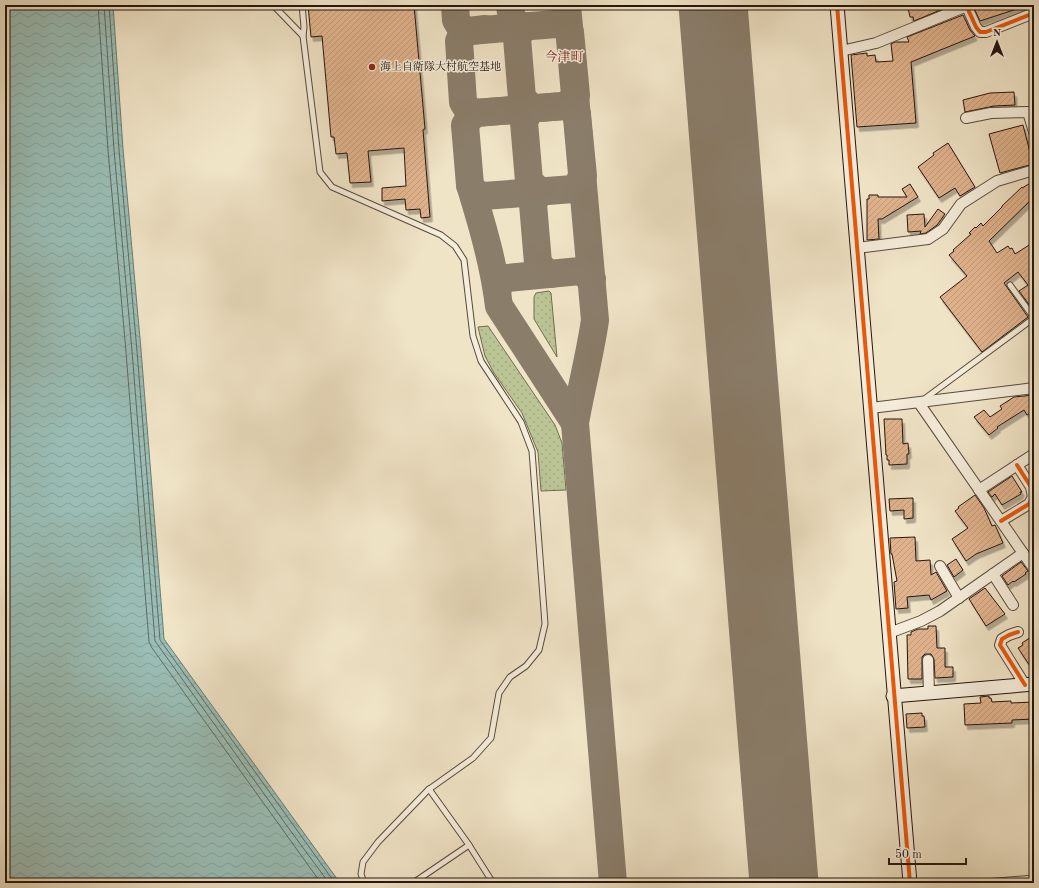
<svg xmlns="http://www.w3.org/2000/svg" width="1039" height="888" viewBox="0 0 1039 888" font-family="'Old Standard TT','Noto Serif JP',serif">
	<style>
		.grass { fill: url(#grass-dots); stroke: #706d52 }
		.water { fill: url(#water-waves); stroke: #6b7b73 }
		.lines { fill: none; stroke-linecap: round; stroke-linejoin: round }
		.shore { stroke: #606a62; stroke-width: 1 }
		.taxiway { stroke: #8a7d6a; stroke-width: 28 }
		.runway { stroke: #8a7d6a; stroke-width: 69 }
		.building { fill: url(#building-hatch); stroke: #25160e; filter: url(#shadow) }
		.lane-casing { stroke: #584a3c; stroke-width: 7 }
		.street-casing { stroke: #584a3c; stroke-width: 12 }
		.secondary-casing { stroke: #25160e; stroke-width: 15 }
		.lane { stroke: #f5eddb; stroke-width: 5 }
		.street { stroke: #f5eddb; stroke-width: 10 }
		.secondary { stroke: #f5eddb; stroke-width: 13 }
		.cycleway-casing { stroke: #f5eddb; stroke-width: 6 }
		.cycleway { stroke: #e8590c; stroke-width: 4 }
		.poi-dot { fill: #8f2418; stroke: #f5eddb; stroke-width: 1.5 }
		.labels { text-anchor: middle; dominant-baseline: central; stroke-width: 3; stroke-linejoin: round; paint-order: stroke }
		.poi-label { font-size: 11px; fill: #25160e; stroke: #f5eddb; text-anchor: start }
		.quarter-label { font-size: 13px; fill: #7a1f14; stroke: #f5eddb }
	</style>
	<defs>
		<pattern id="grass-dots" width="8" height="8" patternUnits="userSpaceOnUse"><rect width="8" height="8" fill="#bbc495"/><path d="M2 2h.1M6 6h.1" fill="none" stroke="#a1a87f" stroke-width="1.8" stroke-linecap="round"/></pattern>
		<pattern id="water-waves" width="16" height="10" patternUnits="userSpaceOnUse"><rect width="16" height="10" fill="#9abeb6"/><path d="M0 5q4-4 8 0t8 0" fill="none" stroke="#85a39b"/></pattern>
		<pattern id="building-hatch" width="6" height="6" patternUnits="userSpaceOnUse"><rect width="6" height="6" fill="#e1b38d"/><path d="M-1 1l2-2M0 6l6-6M5 7l2-2" fill="none" stroke="#c19978"/></pattern>
		<filter id="shadow"><feDropShadow dx="2.5" dy="4.5" stdDeviation="0" flood-color="#0004"/></filter>
	</defs>
	<rect width="100%" height="100%" fill="#f0e4c7"/>
	<filter id="stains"><feTurbulence type="fractalNoise" baseFrequency=".005" numOctaves="4"/><feColorMatrix values="0 0 0 0 .2 0 0 0 0 .09 0 0 0 0 .02 0 0 0 .5 -.17"/></filter>
	<radialGradient id="worn" r=".72"><stop offset=".6" stop-color="#630" stop-opacity="0"/><stop offset="1" stop-color="#630" stop-opacity=".3"/></radialGradient>
	<g class="grass">
		<polygon points="549,291 551,293 557,357 534,319 534,297 536,293"/>
		<polygon points="488,326 555,425 562,443 566,490 541,491 538,452 522,413 494,373 485,356 478,327"/>
	</g>
	<polygon class="water" points="5,5 113,5 123,149 141,350 164,639 340,883 5,883"/>
	<g class="lines">
		<g class="shore">
			<polyline points="98,5 108,150 126,352 149,642 152,648 321,883"/>
			<polyline points="104,5 114,150 132,351 155,641 287,826 329,883"/>
			<polyline points="109,5 119,150 137,351 160,640 335,883"/>
		</g>
		<g class="taxiway">
			<polyline points="455,5 456,20 461,28 470,31 485,29"/>
			<path d="M510,5C511,16 512,24 524,26L517,38L522,98L529,105L535,108L528,113L524,122L529,181L536,188L543,191"/>
			<path d="M567,5L595,320C590,355 581,388 575,423L613,883"/>
			<polygon points="556,24 563,25 570,32 576,95 570,102 564,106 475,113 468,110 463,102 459,41 462,36 470,31"/>
			<polygon points="564,106 570,108 577,114 583,176 577,185 573,189 484,196 475,193 470,185 465,125 469,119 475,113"/>
			<path d="M470,185C482,224 494,265 499,306L575,423"/>
			<polyline points="543,191 537,195 533,204 538,263 545,271 551,274"/>
			<polyline points="497,291 500,283 507,278 580,271 592,279"/>
		</g>
		<polyline class="runway" points="713,5 784,883"/>
	</g>
	<g class="building">
		<polygon points="308,5 414,5 425,129 423,130 430,217 421,218 420,209 406,210 405,199 382,201 382,188 406,186 404,148 368,151 371,182 350,183 347,153 336,154 334,137 331,137 322,36 311,37"/>
		<polygon points="909,5 952,5 914,21 913,17 910,17 908,8 910,8"/>
		<polygon points="982,5 1023,5 1023,7 980,21 974,8"/>
		<polygon points="963,15 970,30 975,36 911,62 916,123 857,127 851,55 867,53 867,56 875,55 876,62 893,61 891,44 895,42 909,42 907,37"/>
		<polygon points="1014,92 1015,105 994,106 965,112 963,100 990,93"/>
		<polygon points="1023,125 1033,164 1000,173 989,134"/>
		<polygon points="948,143 975,187 960,196 955,188 939,198 918,167 934,155 933,153"/>
		<polygon points="1034,181 1034,197 989,241 997,253 1008,246 1010,249 1012,248 1015,254 1034,242 1034,311 1019,291 1028,285 1018,272 1004,283 1028,317 982,352 940,297 967,276 949,255 954,251 953,250 971,234 969,233 975,227 976,228 981,223 983,226 1002,207 1002,206 1022,187 1022,188"/>
		<polygon points="910,184 918,197 882,219 878,219 879,239 867,240 867,199 869,199 869,195 878,195 878,197 907,197 902,189"/>
		<polygon points="938,209 945,214 937,225 926,233 920,234 921,231 908,232 907,215 924,214 925,227"/>
		<polygon points="1034,395 1034,411 1027,415 1024,410 997,427 998,428 989,435 974,417 984,410 990,417 1002,409 1000,406 1014,397"/>
		<polygon points="884,419 902,419 903,444 908,443 909,454 907,454 907,464 889,465 889,460 887,460 887,455 886,455"/>
		<polygon points="1012,476 1022,492 1020,492 1021,494 1002,505 995,494 992,497 988,492"/>
		<polygon points="975,495 984,508 992,526 995,525 1003,543 976,554 966,561 952,539 968,528 955,511 959,508 958,507"/>
		<polygon points="913,498 913,518 904,519 904,510 890,511 889,499"/>
		<polygon points="915,537 916,561 930,560 931,575 936,572 947,591 931,600 929,595 907,597 908,608 896,609 894,582 897,581 892,554 891,554 890,538"/>
		<polygon points="956,559 963,570 954,577 947,565"/>
		<polygon points="1021,562 1028,571 1025,573 1026,574 1014,582 1013,581 1008,585 1002,576"/>
		<polygon points="985,588 1005,614 986,626 969,599"/>
		<polygon points="928,626 936,626 937,648 945,648 945,667 953,667 953,677 935,678 934,659 931,654 925,654 922,657 922,679 908,679 907,635 911,635 911,632 918,629 928,629"/>
		<polygon points="1034,635 1034,672 1018,648 1023,645 1022,643"/>
		<polygon points="989,696 989,698 991,698 992,702 1011,701 1011,703 1034,702 1034,719 1012,720 1012,723 965,725 964,704 981,703 980,697"/>
		<polygon points="922,713 922,716 924,716 925,727 907,728 906,714"/>
	</g>
	<g class="lines">
		<g class="lane-casing">
			<g id="lane">
				<polyline points="273,5 303,36 320,172 332,187 441,235 455,246 464,260 473,336 481,361 521,422 532,451 545,624 539,650 526,666 510,677 499,693 491,738 473,758 428,790 378,842 363,862 361,874 364,883"/>
				<polyline points="302,5 304,27 303,36"/>
				<polyline points="1010,285 1034,318"/>
				<polyline points="923,400 1034,318"/>
				<polyline points="469,845 493,883"/>
				<polyline points="413,883 469,845 429,789"/>
				<polyline points="973,883 1034,878"/>
			</g>
		</g>
		<g class="street-casing">
			<g id="street">
				<polyline points="966,5 976,27 980,32 986,32 1034,13"/>
				<polyline points="841,51 876,43 967,6"/>
				<polyline points="966,118 991,113 1028,112 1034,132"/>
				<polyline points="857,248 928,239 943,229 961,204 997,181 1034,170"/>
				<polyline points="919,403 1034,569"/>
				<polyline points="871,408 1034,388"/>
				<polyline points="979,490 1034,454"/>
				<polyline points="1001,521 1029,504 1033,497 1031,487 1017,465"/>
				<polyline points="940,566 959,598"/>
				<polyline points="993,574 1013,605"/>
				<polyline points="1018,632 1009,635 1002,639 1000,645 1025,685"/>
				<polyline points="889,633 921,621 940,611 1023,553"/>
				<polyline points="928,660 929,693"/>
			</g>
		</g>
		<g class="secondary-casing">
			<g id="secondary">
				<polyline points="837,5 910,883"/>
				<polyline points="893,696 1034,684"/>
			</g>
		</g>
		<use href="#lane" class="lane"/>
		<use href="#street" class="street"/>
		<use href="#secondary" class="secondary"/>
		<g class="cycleway-casing">
			<g id="cycleway">
				<polyline points="837,5 910,883"/>
				<polyline points="966,5 976,27 980,32 986,32 1034,13"/>
				<polyline points="1001,521 1029,504 1033,497 1031,487 1017,465"/>
				<polyline points="1018,632 1009,635 1002,639 1000,645 1025,685"/>
			</g>
		</g>
		<use href="#cycleway" class="cycleway"/>
	</g>
	<circle class="poi-dot" cx="372" cy="67" r="4"/>
	<g class="labels">
		<g class="poi-label">
			<text x="380" y="67">海上自衛隊大村航空基地</text>
		</g>
		<g class="quarter-label">
			<text x="564" y="57">今津町</text>
		</g>
	</g>
	<rect width="1039" height="888" fill="none" stroke="#f0e4c7" stroke-width="20"/>
	<rect x="6" y="6" width="1027" height="876" fill="none" stroke="#25160e" stroke-width="2"/>
	<rect x="10" y="10" width="1019" height="868" fill="none" stroke="#25160e"/>
	<g transform="translate(997 42)" stroke="#f5eddb" stroke-width="3" paint-order="stroke">
	<path d="M0-3L7 15L0 10L-7 15Z" fill="#25160e"/>
	<text y="-6" font-size="11" font-weight="bold" text-anchor="middle" fill="#25160e">N</text>
	</g>
	<path d="M889 858v6h77v-6" fill="none" stroke="#25160e" stroke-width="2"/>
	<text x="895" y="858" font-size="12" fill="#25160e" stroke="#f5eddb" stroke-width="3" paint-order="stroke">50 m</text>
	<rect width="100%" height="100%" filter="url(#stains)"/>
	<rect width="100%" height="100%" fill="url(#worn)"/>
</svg>
